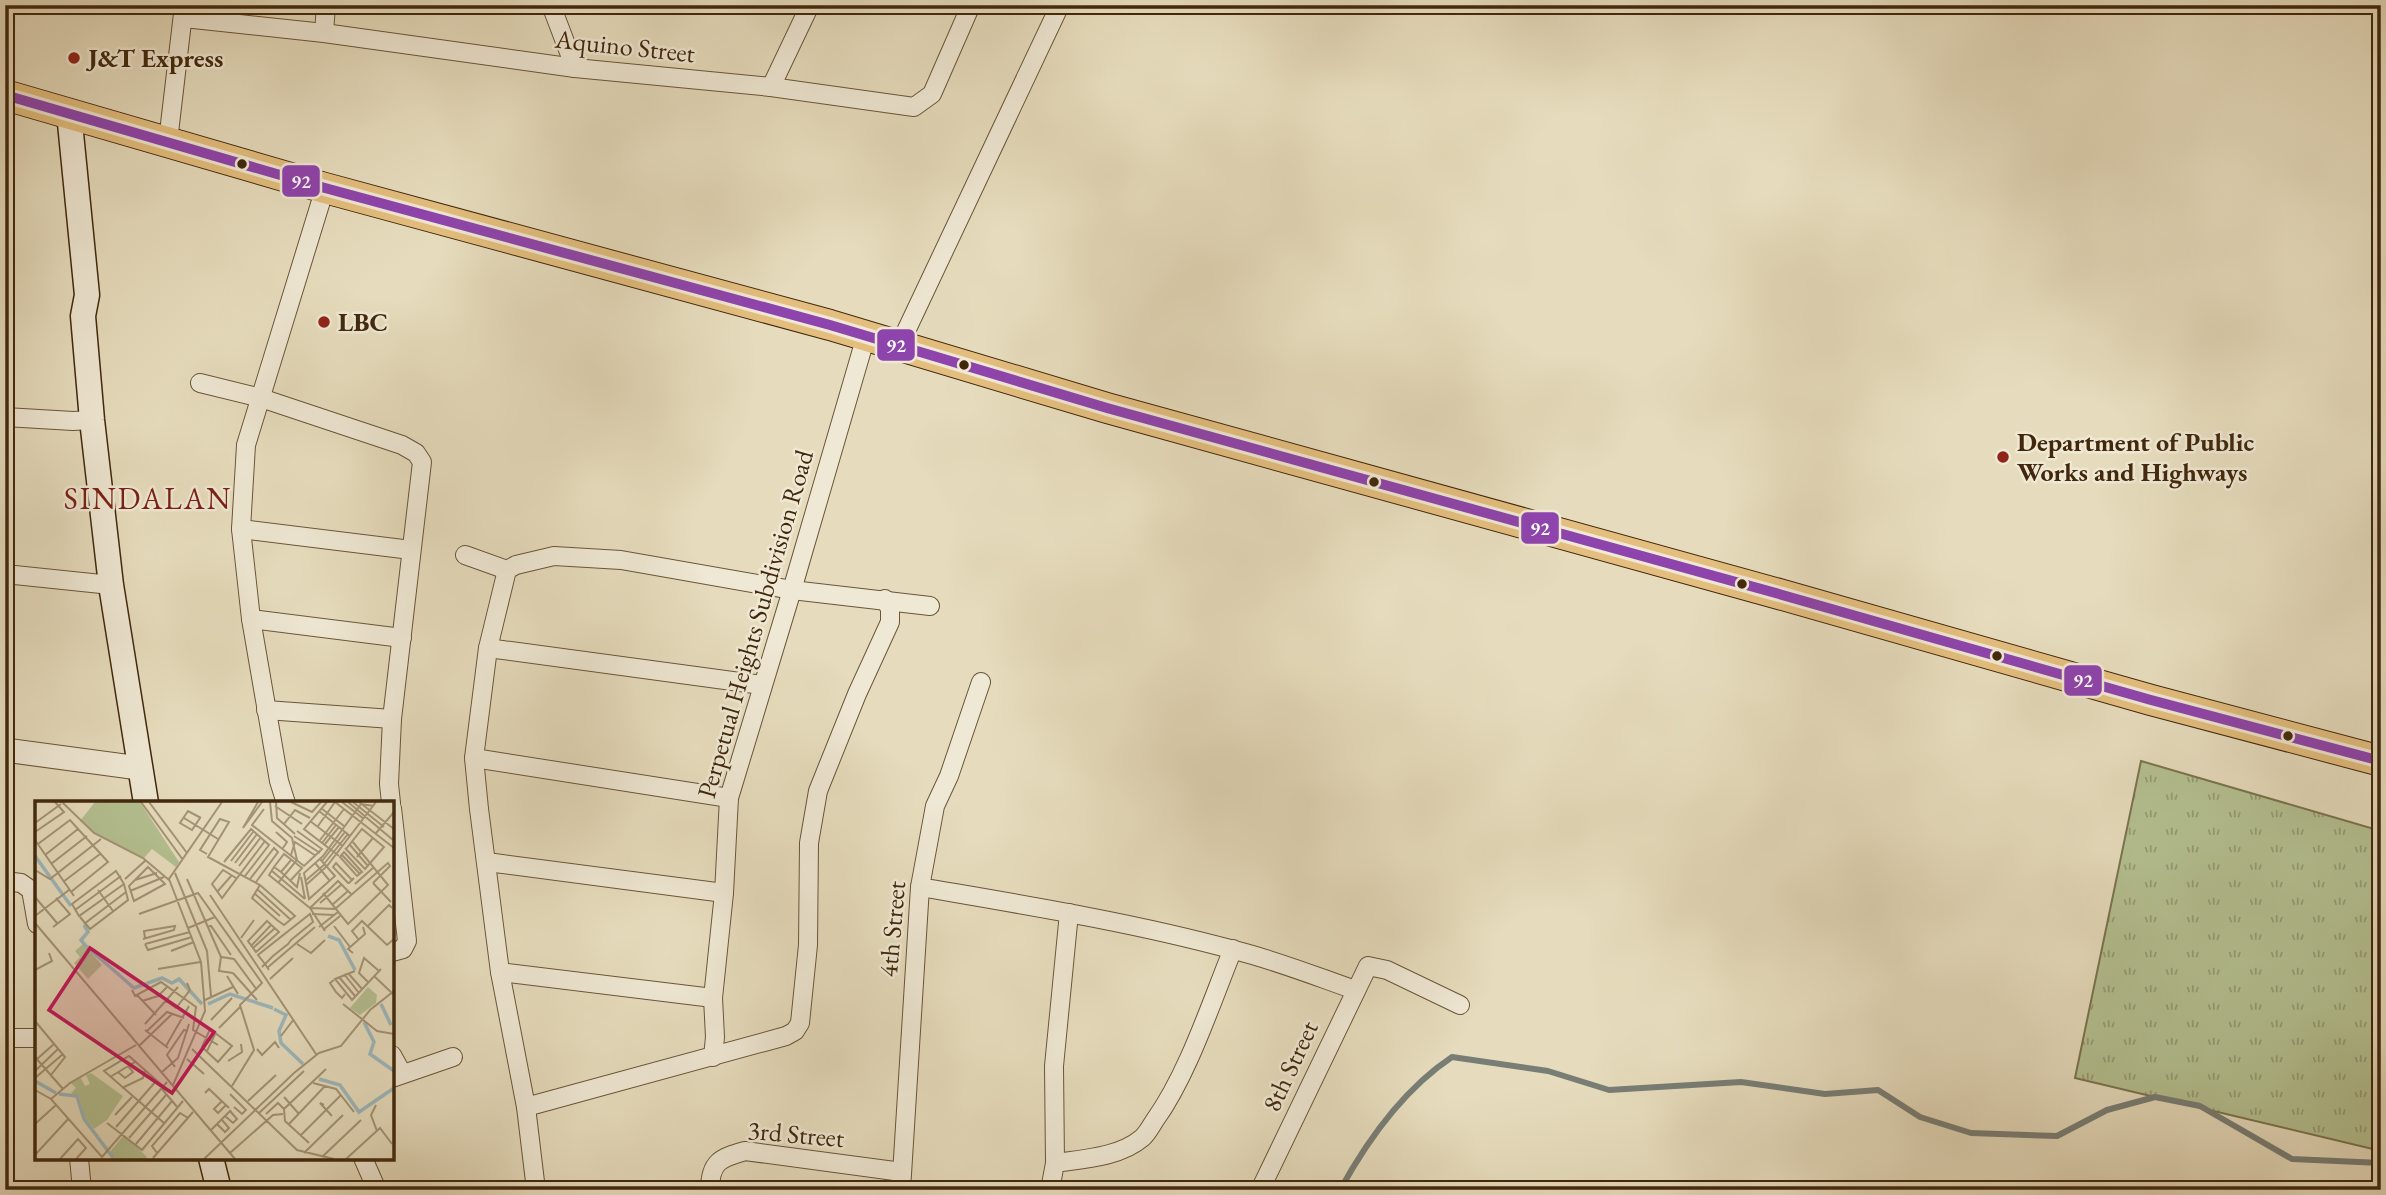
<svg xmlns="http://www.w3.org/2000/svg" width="2386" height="1195" viewBox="0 0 2386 1195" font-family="'EB Garamond',serif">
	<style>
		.grass { fill: url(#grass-tufts); stroke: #7a744f; stroke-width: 2 }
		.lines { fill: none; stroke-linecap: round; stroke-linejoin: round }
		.stream { stroke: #787e76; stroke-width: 6 }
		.minor-casing { stroke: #6a5539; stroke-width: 20 }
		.tertiary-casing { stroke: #6a5539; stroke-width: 25 }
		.secondary-casing { stroke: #41280d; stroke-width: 27 }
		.trunk-casing { stroke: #41280d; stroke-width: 32 }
		.minor { stroke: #efe8d4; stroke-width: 18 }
		.tertiary { stroke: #efe8d4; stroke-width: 23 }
		.secondary { stroke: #efe8d4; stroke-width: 24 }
		.trunk { stroke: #e3be7e; stroke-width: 30 }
		.bus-1-casing { stroke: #efe8d4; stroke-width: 16 }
		.bus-1 { stroke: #8e44ad; stroke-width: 10 }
		.poi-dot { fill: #8f2418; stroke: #efe8d4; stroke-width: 2.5 }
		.bus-dot { fill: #41280d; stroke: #efe8d4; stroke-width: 2.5 }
		.labels { text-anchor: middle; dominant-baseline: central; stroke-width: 5; stroke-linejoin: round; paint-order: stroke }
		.street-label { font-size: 26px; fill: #41280d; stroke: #efe8d4 }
		.poi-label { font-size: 26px; font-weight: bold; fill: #41280d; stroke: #efe8d4; text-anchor: start }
		.quarter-label { font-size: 30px; letter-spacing: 2px; fill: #7a1f14; stroke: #efe8d4 }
		.inset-river { fill: none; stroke: #9cb8bc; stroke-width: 3.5 }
		.inset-road { fill: none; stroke: #a49477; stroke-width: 2 }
		.view { fill: #c2185b; fill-opacity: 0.15; stroke: #c2185b; stroke-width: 3.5 }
		.inset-edge { fill: none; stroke: #41280d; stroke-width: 3.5 }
		.line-badge { stroke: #efe8d4; stroke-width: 2.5 }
		.badge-label { font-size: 19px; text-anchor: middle; font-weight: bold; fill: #fff }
	</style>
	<defs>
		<pattern id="grass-tufts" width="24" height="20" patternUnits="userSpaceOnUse" patternTransform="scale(1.75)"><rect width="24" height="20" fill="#b4c091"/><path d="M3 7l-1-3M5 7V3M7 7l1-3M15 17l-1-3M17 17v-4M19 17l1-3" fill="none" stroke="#949c75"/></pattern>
	</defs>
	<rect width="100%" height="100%" fill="#e6dcbd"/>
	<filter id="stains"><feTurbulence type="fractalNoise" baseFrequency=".00286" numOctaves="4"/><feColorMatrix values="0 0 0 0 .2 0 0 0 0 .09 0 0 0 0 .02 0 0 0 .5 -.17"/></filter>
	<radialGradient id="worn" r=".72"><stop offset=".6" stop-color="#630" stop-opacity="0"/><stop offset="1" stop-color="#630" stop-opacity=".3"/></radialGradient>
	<polygon class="grass" points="2141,761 2381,831 2381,1151 2075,1078"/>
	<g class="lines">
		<path class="stream" d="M1340,1190C1368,1139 1404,1089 1452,1057L1548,1071L1609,1090L1741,1082L1825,1094L1878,1090L1920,1117L1971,1133L2057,1136L2107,1110L2155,1097L2200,1106L2292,1159L2381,1163"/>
		<g class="minor-casing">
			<g id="minor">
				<polyline points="551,5 575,68"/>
				<polyline points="184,18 324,33 575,68 771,87 914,107 932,94 971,5"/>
				<polyline points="324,33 326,5"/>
				<polyline points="771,87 810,5"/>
				<polyline points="168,141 184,5"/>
				<polyline points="899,346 1060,5"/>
				<polyline points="200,383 261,398 402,445 416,453 422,462 392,719 389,784 391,803"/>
				<polyline points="5,417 73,421 92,420"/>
				<polyline points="241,529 411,550"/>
				<polyline points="465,555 507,570"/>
				<polyline points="5,574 111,585"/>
				<polyline points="251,619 402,638"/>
				<polyline points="488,648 762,685"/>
				<polyline points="266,710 392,719"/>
				<polyline points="474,758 729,798"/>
				<polyline points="286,803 279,781 251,619 241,529 246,445 325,188"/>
				<polyline points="392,808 407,941 403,949 392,952"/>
				<polyline points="487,862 724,893"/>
				<polyline points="5,881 21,883 31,890 37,924"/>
				<path d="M920,887C1024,905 1131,922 1234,950C1275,960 1315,976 1355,990"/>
				<polyline points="500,972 713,998"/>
				<polyline points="5,1038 37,1038"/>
				<polyline points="392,1055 402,1073"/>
				<polyline points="713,1057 715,1037 713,998 724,893 729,798 792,590 866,336"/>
				<polyline points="392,1078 453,1057"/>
				<polyline points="526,1107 786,1036 795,1031 800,1023 808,945 809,843 818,791 857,694 890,622 890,609 885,599"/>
				<polyline points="79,1158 82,1190"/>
				<polyline points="363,1158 377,1190"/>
				<polyline points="1055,1163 1054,1066 1069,913"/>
				<polyline points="536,1190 526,1107 500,972 479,809 474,758 488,648 507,570 516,565 554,556 621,560 792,590 930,606"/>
				<path d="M710,1190C710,1162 720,1158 745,1151L902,1172"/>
				<polyline points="901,1190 920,887 935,806 949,776 981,682"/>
				<path d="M1050,1190L1055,1163C1083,1159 1120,1157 1142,1138C1147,1134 1151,1126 1155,1120C1188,1074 1211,1003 1233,949"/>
				<polyline points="1260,1190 1368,966 1387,970 1460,1005"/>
			</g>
		</g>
		<g class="tertiary-casing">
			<polyline id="tertiary" points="5,750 139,768"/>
		</g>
		<g class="secondary-casing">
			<g id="secondary">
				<polyline points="69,113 87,295 83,316 92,420 111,585 146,803"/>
				<polyline points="211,1158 219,1190"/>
			</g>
		</g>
		<g class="trunk-casing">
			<polyline id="trunk" points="5,95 325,188 830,325 1107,408 1779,594 2151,700 2381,761"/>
		</g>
		<use href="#minor" class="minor"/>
		<use href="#tertiary" class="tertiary"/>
		<use href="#secondary" class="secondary"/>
		<use href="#trunk" class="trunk"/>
		<g class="bus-1-casing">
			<polyline id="bus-1" points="5,95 325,188 830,325 1107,408 1779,594 2151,700 2381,761"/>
		</g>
		<use href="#bus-1" class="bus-1"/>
	</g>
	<g class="poi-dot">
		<circle cx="74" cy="58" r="7"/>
		<circle cx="324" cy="322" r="7"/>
		<circle cx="2003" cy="457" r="7"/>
	</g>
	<g class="bus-dot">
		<circle cx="242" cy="164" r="6"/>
		<circle cx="964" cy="365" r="6"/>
		<circle cx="1374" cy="482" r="6"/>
		<circle cx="1742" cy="584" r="6"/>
		<circle cx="1997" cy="656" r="6"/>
		<circle cx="2288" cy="736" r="6"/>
	</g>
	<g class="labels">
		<g class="street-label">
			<text transform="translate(625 46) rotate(6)">Aquino Street</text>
			<text transform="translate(755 624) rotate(-74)">Perpetual Heights Subdivision Road</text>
			<text transform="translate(892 929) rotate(-85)">4th Street</text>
			<text transform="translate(1290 1066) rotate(-65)">8th Street</text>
			<text transform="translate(796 1134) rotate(5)">3rd Street</text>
		</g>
		<g class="poi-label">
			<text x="88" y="58">J&amp;T Express</text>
			<text x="338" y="322">LBC</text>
			<text x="2017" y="442">Department of Public<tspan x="2017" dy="30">Works and Highways</tspan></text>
		</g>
		<g class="quarter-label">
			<text x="148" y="498">SINDALAN</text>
		</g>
	</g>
	<g transform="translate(35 801)">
		<rect width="359" height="359" fill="#e6dcbd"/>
		<path d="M48,143L67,164L53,178L39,162L45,156L40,150Z" fill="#b4c091"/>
		<path d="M333,186L342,194L341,202L325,214L315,207ZM56,272L88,295L72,319L59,328L50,317L44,296L36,292L41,287L36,282L46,277L50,285L55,283L51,274ZM89,334L112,356L111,358H81L74,352Z" fill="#b4c091"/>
		<path d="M60,1H105L144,61L141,66L117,48L109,57L60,32L45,20Z" fill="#b4c091"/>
		<path class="inset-river" d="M0,55L36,105M49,124L53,131L46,139L51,145L99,187L127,177L137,182L144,178L167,203M293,135L304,139L320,169M173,203L195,193L238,207M346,203L356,224M239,208L251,214L244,230L246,242L268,263M329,221L339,241L335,253L359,270M284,278L305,284L324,311L359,287M0,280L21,292M24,293L42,295L49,318L79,358"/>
		<path class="inset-road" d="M27,1L59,32L108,57L134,79M106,1L148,59M114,1L152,52M223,1L208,27L227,1M235,1L237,20L257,37L262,59L243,82M241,1L242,17L260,33M256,1L277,11L286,1M292,1L269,28L304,55M300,1L359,47M307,1L329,18M313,1L358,39M318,1L349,26M324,1L359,28M240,5L267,23M286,7L309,25M229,8L217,24L269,65L287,48L262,30M284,10L315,35M149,17L183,38M165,17L157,29L145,22L153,10L166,17M275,20L308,45M0,22L26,3M249,23L260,9L275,17M283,25L300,1M0,31L29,11L20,1M241,31L252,41L248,47M341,32L359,11M259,35L285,52M0,39L39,95M285,39L309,8M287,42L301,24M3,43L35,19L73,61L36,91M290,43L304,26M315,44L333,65M310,47L330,68L349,46L327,28L311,48M309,51L327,71L322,75L305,56ZM172,53L165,49L185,18L194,21L173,56L225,84L260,115L249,124L242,119L217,97L225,84M306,53L325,73M10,54L43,28M256,54L260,41L281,55M322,56L338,37M285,58L300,75L274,98L269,72L288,55L326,3L339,5M256,59L246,71L262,86L265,72M196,60L218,31M287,60L310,31M189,61L216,28L234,44L210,75M200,62L222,33M280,62L295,80M16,63L52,35M289,63L313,33M204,65L226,36M113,66L130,83L99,100L94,85ZM239,66L234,74L275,107L300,108L353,62L355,65L338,82M0,69L15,78L66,38M81,70L89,83L44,115L37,103ZM237,70L270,98M246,71L239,66L249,53L267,67L255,80M140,72L172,150L176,195M266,76L270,98M201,77L188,69L177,83L187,97L230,40M90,78L111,59M152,78L186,156M215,78L239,47L243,51L221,81M100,79L122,72M317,79L301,62L298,66L313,82H314L319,77M270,80L290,63M28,81L65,53M338,82L356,101M320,83L339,66M271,84L292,65L341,1M222,88L256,119M63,89L78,110M95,90L129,76M182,91L197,74M219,92L245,115M288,92L313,123L353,84L317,40M175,94L281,253M0,96L22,122M285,102L307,83M297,104L313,90M275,107L303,80L317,94M275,107L290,130M40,109L86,75M104,113L163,92L227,182L205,204L219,249L197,285M277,113L300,114M0,115L34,89M45,116L55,128L93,99L89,83M232,120L244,131L221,151L213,140ZM0,122L200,358M49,123L91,91M299,125L315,146M333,125L354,104L357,107M18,126L35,113L21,97M172,126L176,125L196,154M284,126L303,111M153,127L180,116M288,129L305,115M206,137L219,119M108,138L139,129L140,125L109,130L110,137M324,139L317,130L327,120L352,144L359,138M110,143L113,149L157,136M110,143L155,131M262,143L276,152L290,139M216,145L236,124M218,147L240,127M136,150L159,141M318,152L313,148L330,133L328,126M227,166L238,155L253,143L256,139L278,121L275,113L223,154L230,163L234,169M232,167L280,126M123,168L165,161M0,169L17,160L14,152M320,170L300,178L317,199L346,168M198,172L184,170L186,156L199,158L222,189M198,172L222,199M313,172L327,188M309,173L324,192M192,175L203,193M339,175L358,193M304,176L320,195M235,178L258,157M299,179L295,182L301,191L307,197L310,193M334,182L324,172L329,157L344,170M97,189L100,195L126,181L161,206L158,229L183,244M102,194L121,214M170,199L198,186M107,200L123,195L132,186M131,200L141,207L155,189L152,182M308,203L342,230L359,233M176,219L197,197M0,220L30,256L16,274M110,223L143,186M184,227L205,206M175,228L197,245L183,261L167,246ZM110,229L133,247M112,230L132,211L149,217M246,235L259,218M104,245L137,213M131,245L154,205M157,248L262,349L299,358M222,248L227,254L240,241L244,247M172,250L181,231M0,256L28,288M2,258L19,243M152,258L169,273M193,260L207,251L206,243M140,266L132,254L149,229L153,230M0,270L23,248M83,271L90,277L98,271L93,265M127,271L143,257L154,223M75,276L100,261M0,277L28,253M278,282L301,288L319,311M138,284L170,210L166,161L134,78L187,1M128,285L94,255L69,270L129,322M87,287L108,277L110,269M127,288L143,307M0,289L16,298L67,356L132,281M170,292L174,288L194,307M195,293L211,309L207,313L199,306M249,296L264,313M16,298L35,282L101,244M187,300L179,308L183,312L191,304M213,300L241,274M289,304L285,302L297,315M341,304L336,314L342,330M224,312L269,270M231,313L243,302L249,308M80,314L97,296M190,315L198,322L202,318L195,310M72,322L107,349L148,300M0,323L21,304M182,323L190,331L194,327L187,319M254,323L290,285M81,326L122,279M176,329L196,309M266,334L306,294M94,337L131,294M274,342L250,320L249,308L291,268M101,343L137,300M122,352L117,345L145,312L153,317M195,352L238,314L248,313M269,352L308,314M0,354L34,317M287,356L326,319M118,357L158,311M25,358L43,338L51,347L41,358M169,358L259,272L284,252L306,245L335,209L359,190M311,358L345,327L357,343"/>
		<path class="view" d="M55,147L179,231L137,292L14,209Z"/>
		<rect width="359" height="359" class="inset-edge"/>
	</g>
	<g class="line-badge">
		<rect x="281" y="164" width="40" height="34" rx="7" fill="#8e44ad"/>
		<rect x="876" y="328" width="40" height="34" rx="7" fill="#8e44ad"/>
		<rect x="1520" y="511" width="40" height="34" rx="7" fill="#8e44ad"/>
		<rect x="2063" y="664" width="40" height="33" rx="7" fill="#8e44ad"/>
	</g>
	<g class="badge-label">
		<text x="301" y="188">92</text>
		<text x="896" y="352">92</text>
		<text x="1540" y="535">92</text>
		<text x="2083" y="687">92</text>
	</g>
	<rect width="2386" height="1195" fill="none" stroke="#e6dcbd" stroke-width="28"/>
	<rect x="7" y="7" width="2372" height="1181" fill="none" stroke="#41280d" stroke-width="3.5"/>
	<rect x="14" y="14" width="2358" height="1167" fill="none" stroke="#41280d" stroke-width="2"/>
	<rect width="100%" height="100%" filter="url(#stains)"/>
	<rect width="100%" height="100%" fill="url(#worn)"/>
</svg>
